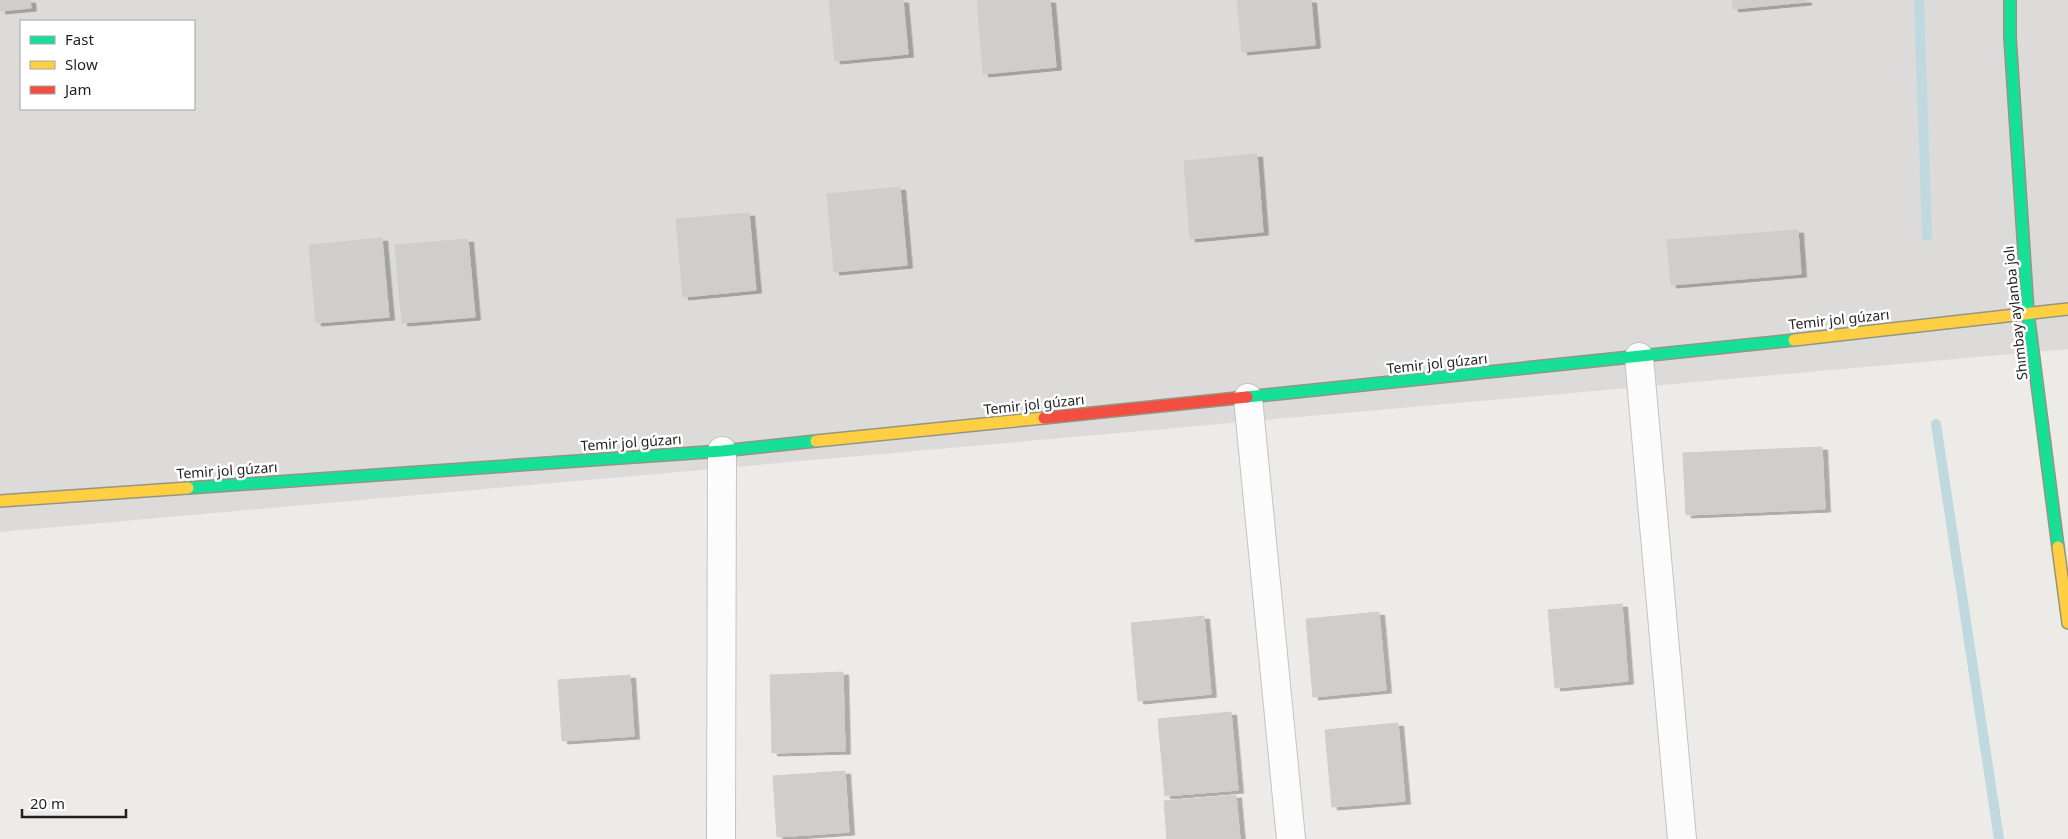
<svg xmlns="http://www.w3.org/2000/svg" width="2068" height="839" viewBox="0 0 2068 839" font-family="'Noto Sans',sans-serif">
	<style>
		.residential { fill: #dcdbd9; fill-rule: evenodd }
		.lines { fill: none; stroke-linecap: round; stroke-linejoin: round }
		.stream { stroke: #bfd9de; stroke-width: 10 }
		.building { fill: #d0cdcb; stroke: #d0cdca; filter: url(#shadow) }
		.street-casing { stroke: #c4c3c2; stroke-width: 30 }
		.fast-casing { stroke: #959581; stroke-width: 14 }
		.slow-casing { stroke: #959581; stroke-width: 14 }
		.jam-casing { stroke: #959581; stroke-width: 14 }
		.street { stroke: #fcfcfc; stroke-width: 28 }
		.fast { stroke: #16e098; stroke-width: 11 }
		.slow { stroke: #ffcf43; stroke-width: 11 }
		.jam { stroke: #f24e42; stroke-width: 11 }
		.labels { text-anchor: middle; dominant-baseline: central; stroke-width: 5; stroke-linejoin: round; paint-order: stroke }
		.street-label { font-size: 14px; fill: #1f1f1f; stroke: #fff }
	</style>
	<defs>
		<filter id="shadow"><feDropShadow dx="5.5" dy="3" stdDeviation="0" flood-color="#0004"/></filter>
	</defs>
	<rect width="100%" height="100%" fill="#edebe8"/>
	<path class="residential" d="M0,0H2068V349L0,532ZM21,21H194V109H21Z"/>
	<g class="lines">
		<g class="stream">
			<polyline points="1919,0 1927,236"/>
			<polyline points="1936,424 1999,839"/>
		</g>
	</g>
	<g class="building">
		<polygon points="0,0 30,0 31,8 0,11"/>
		<polygon points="829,0 903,0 908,54 835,61"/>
		<polygon points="977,0 1050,0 1056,67 983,74"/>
		<polygon points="1237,0 1311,0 1315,45 1242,52"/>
		<polygon points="1732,0 1806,0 1806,2 1733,9"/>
		<polygon points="1257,154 1263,232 1190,239 1184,161"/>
		<polygon points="900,187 907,265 834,272 827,194"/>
		<polygon points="749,213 756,290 683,297 676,219"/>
		<polygon points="1798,230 1801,274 1671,285 1667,240"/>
		<polygon points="382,238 389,317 316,323 309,245"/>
		<polygon points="468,239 475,317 402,323 395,245"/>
		<polygon points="1822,447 1825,509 1686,515 1683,453"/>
		<polygon points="1622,604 1628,681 1555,688 1548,610"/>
		<polygon points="1379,612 1386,690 1313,697 1306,619"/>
		<polygon points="1204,616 1211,694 1138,701 1131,623"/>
		<polygon points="843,672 845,751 772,753 770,675"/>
		<polygon points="630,675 634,736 562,741 558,680"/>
		<polygon points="1231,712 1238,790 1165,796 1158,719"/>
		<polygon points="1398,723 1405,801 1332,807 1325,730"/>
		<polygon points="845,771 849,832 777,837 773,776"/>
		<polygon points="1236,795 1240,839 1167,839 1164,801"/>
	</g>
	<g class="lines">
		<g class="street-casing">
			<g id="street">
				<polyline points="1639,357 1682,839"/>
				<polyline points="1248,398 1291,839"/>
				<polyline points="721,839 722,451"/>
			</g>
		</g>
		<g class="fast-casing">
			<g id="fast">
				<polyline points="2010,0 2010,37 2028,313 2058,547"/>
				<polyline points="1247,397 1794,340"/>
				<polyline points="188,488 722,451 816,441"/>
			</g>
		</g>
		<g class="slow-casing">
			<g id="slow">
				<polyline points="1794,340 2068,309"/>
				<polyline points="816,441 1044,418"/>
				<polyline points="0,501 188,488"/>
				<polyline points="2058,547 2068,623"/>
			</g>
		</g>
		<g class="jam-casing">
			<polyline id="jam" points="1044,418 1247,397"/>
		</g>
		<use href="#street" class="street"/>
		<use href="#fast" class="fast"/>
		<use href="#slow" class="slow"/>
		<use href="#jam" class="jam"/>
	</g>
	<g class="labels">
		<g class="street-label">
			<text transform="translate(2015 313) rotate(-96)">Shımbay aylanba jolı</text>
			<text transform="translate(1839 319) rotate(-6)">Temir jol gúzarı</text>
			<text transform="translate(1437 363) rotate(-6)">Temir jol gúzarı</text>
			<text transform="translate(1034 404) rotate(-6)">Temir jol gúzarı</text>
			<text transform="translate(631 442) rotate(-4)">Temir jol gúzarı</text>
			<text transform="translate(227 470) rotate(-4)">Temir jol gúzarı</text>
		</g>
	</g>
	<rect x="20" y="20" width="175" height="90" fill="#ffffff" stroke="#a5a5a5"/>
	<rect x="30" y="36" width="25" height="8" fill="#16e098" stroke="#a5a5a5"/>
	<text x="65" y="45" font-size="15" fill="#1f1f1f">Fast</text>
	<rect x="30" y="61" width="25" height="8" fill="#ffcf43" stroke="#a5a5a5"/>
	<text x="65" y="70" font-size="15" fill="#1f1f1f">Slow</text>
	<rect x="30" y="86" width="25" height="8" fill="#f24e42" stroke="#a5a5a5"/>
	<text x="65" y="95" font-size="15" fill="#1f1f1f">Jam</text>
	<path d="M22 809v8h104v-8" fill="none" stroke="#1f1f1f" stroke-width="2.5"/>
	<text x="30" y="809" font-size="15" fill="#1f1f1f" stroke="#ffffff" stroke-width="4" paint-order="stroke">20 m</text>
</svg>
